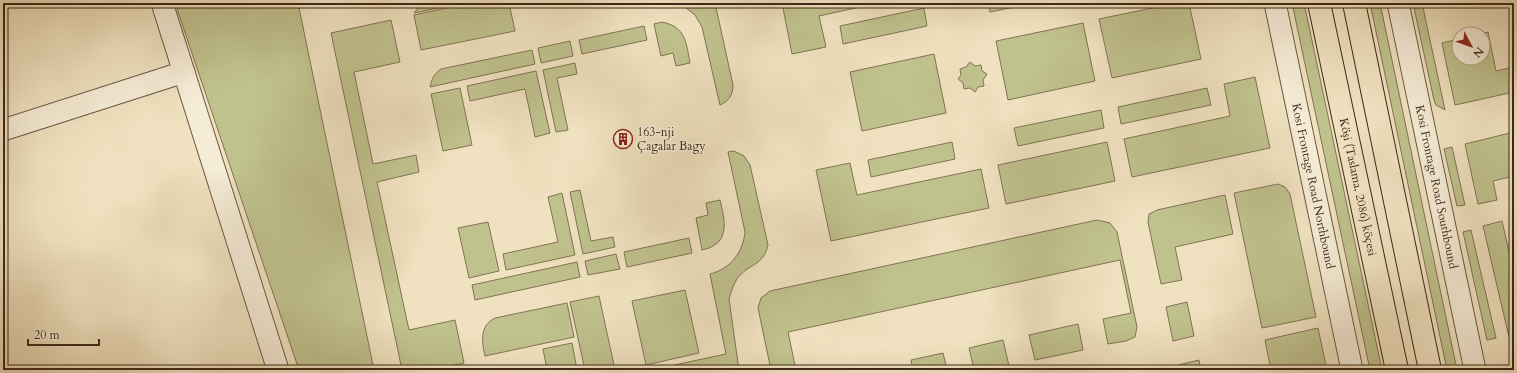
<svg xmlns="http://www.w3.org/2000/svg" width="1517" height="373" viewBox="0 0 1517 373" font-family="Cardo,serif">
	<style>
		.green { fill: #c0c28e; stroke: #807453 }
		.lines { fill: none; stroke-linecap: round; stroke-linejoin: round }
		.minor-casing { stroke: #6b5542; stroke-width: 23 }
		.primary-casing { stroke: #3f2618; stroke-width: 24 }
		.minor { stroke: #f5ecd6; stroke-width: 21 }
		.primary { stroke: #f0e2c0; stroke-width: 22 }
		.labels { text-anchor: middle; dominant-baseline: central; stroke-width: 3; stroke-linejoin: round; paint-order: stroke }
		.poi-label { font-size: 12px; fill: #3f2618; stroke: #f5ecd6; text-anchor: start }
		.street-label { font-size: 12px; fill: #3f2618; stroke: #f5ecd6 }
	</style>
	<rect width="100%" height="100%" fill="#f0e2c0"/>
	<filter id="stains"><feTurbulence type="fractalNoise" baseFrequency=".005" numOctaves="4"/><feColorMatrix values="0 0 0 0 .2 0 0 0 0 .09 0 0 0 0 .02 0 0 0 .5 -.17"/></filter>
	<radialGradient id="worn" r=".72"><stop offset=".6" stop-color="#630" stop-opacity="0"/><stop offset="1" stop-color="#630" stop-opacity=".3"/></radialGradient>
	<g class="green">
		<polygon points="175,3 298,3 374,370 299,370"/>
		<polygon points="442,3 462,3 414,13 418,8"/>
		<polygon points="469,3 509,3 515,31 421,50 414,15"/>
		<path d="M680,3H715L733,85C733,95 729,101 720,105L702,27L695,15Z"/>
		<polygon points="782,3 878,3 819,16 826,47 792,54"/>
		<polygon points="988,3 1034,3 990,12"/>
		<polygon points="1177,3 1189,3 1201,59 1112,78 1099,19"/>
		<polygon points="1292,3 1304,3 1382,370 1370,370"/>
		<polygon points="1370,3 1380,3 1457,370 1447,370"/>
		<polygon points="1413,3 1422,3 1445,110 1436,105 1434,100"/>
		<polygon points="924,8 927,26 843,44 840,26"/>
		<polygon points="391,20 400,62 354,72 373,164 416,155 419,172 377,182 409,330 455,320 464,363 430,370 402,370 331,33"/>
		<path d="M662,22C686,27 686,42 690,63L676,66L673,53L661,56L654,24Z"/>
		<polygon points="1083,23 1095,81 1008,100 996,41"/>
		<polygon points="644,26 647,40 582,54 579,40"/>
		<polygon points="1488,32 1496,71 1514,67 1514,92 1455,105 1442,43 1459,39 1459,58 1483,58 1483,34 1481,34"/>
		<polygon points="570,41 573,56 541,63 538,48"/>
		<path d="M532,50L535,64L430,87C432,78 434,74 441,69Z"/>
		<polygon points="934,54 946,113 862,131 850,72"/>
		<polygon points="970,62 975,66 981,65 982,71 987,74 983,80 984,86 978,87 975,92 970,88 964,89 963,83 958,79 961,75 960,69 966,67"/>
		<polygon points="575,63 577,74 557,78 568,130 556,132 543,70"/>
		<polygon points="536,71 550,133 535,137 525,89 470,101 467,86"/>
		<polygon points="1255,77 1270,148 1132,177 1124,139 1230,116 1224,84"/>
		<polygon points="460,88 472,145 443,151 431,94"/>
		<polygon points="1207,88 1211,105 1121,124 1118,107"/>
		<polygon points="1101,110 1104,128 1018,146 1014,128"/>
		<polygon points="1514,132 1514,176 1493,181 1497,200 1478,204 1465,144"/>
		<polygon points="952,142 955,159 871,177 868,160"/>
		<polygon points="1107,142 1115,181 1006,204 998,165"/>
		<polygon points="1452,147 1465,205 1457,206 1444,149"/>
		<path d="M734,151L744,156L750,165L768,245C764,266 747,264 737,279C733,285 731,292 729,299L739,370H651L726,354L710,274C730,269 743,253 745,232L728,152Z"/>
		<polygon points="850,163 857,195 981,169 989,208 831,241 816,170"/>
		<polygon points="1278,184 1285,187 1290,194 1316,317 1262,328 1234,193"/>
		<polygon points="580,190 591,241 613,237 615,247 583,254 570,192"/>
		<polygon points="562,193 575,255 506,270 503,254 558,242 548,197"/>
		<polygon points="1225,195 1233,234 1175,247 1182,280 1161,284 1148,222 1149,214 1157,210"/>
		<path d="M720,200C725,221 731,244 702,250L696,218L708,215L706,203Z"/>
		<polygon points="1097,220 1110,223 1117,232 1137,327 1135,337 1126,341 1108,344 1103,319 1131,313 1120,260 788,332 796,370 771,370 758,308 761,298 770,291"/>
		<polygon points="1502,221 1514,274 1514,335 1509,337 1483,226"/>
		<polygon points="488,222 499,271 469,278 458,228"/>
		<polygon points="1471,230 1496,338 1487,340 1463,232"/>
		<polygon points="689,238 692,253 627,267 624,252"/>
		<polygon points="616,254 620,269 588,275 585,261"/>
		<polygon points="577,262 580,277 475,300 472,285"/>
		<polygon points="685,290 699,353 646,365 632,301"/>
		<polygon points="599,296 615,370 585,370 570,302"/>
		<polygon points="1187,302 1194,336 1173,341 1166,307"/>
		<path d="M567,303L574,337L485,356C482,342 479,326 495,318Z"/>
		<polygon points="1078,324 1083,350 1035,360 1029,335"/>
		<polygon points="1318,328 1327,370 1271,370 1265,340"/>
		<polygon points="1003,340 1009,366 990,370 974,370 969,348"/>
		<polygon points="572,343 577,370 547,370 543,349"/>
		<polygon points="943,353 947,370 913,370 911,360"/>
		<polygon points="1199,360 1201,370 1180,370 1178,365"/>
	</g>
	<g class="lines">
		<g class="minor-casing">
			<g id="minor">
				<polyline points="162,3 278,370"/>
				<path id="s1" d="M1275,3L1352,370"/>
				<path id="s2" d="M1398,3L1475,370"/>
				<polyline points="3,130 184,72"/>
			</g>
		</g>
		<g class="primary-casing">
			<g id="primary">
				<path id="s3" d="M1319,3L1397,370"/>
				<polyline points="1354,3 1430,370"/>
			</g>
		</g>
		<use href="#minor" class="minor"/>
		<use href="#primary" class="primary"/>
	</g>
	<defs>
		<g id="building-ring" transform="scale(1)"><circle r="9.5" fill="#f5ecd6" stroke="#8f2418" stroke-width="1.5"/><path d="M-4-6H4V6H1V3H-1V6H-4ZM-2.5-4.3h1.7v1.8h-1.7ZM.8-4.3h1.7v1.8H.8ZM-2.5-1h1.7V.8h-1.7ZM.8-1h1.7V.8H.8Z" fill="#8f2418"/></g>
	</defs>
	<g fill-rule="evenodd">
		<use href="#building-ring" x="623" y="139"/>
	</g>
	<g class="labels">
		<g class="poi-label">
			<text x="637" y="132">163-nji<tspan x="637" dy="14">Çagalar Bagy</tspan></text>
		</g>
		<g class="street-label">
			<text stroke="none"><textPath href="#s2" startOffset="188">Kosi Frontage Road Southbound</textPath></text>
			<text stroke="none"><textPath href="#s1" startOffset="187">Kosi Frontage Road Northbound</textPath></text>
			<text stroke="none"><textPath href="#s3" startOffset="188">Köşi (Taslama, 2086) köçesi</textPath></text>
		</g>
	</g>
	<rect width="1517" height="373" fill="none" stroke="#f0e2c0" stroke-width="16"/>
	<rect x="4" y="4" width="1509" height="365" fill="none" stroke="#3f2618" stroke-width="2"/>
	<rect x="8" y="8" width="1501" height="357" fill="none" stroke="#3f2618"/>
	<g transform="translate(1471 46) rotate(131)"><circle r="19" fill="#f5ecd6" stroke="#ac9d8a"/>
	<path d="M0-3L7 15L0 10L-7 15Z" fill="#8f2418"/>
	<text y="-6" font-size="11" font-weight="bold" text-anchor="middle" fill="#3f2618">N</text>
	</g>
	<path d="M28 339v6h71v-6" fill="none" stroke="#3f2618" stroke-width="2"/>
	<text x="34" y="339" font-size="12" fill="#3f2618" stroke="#f5ecd6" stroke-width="3" paint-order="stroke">20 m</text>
	<rect width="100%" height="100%" filter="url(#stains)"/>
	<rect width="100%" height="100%" fill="url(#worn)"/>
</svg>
